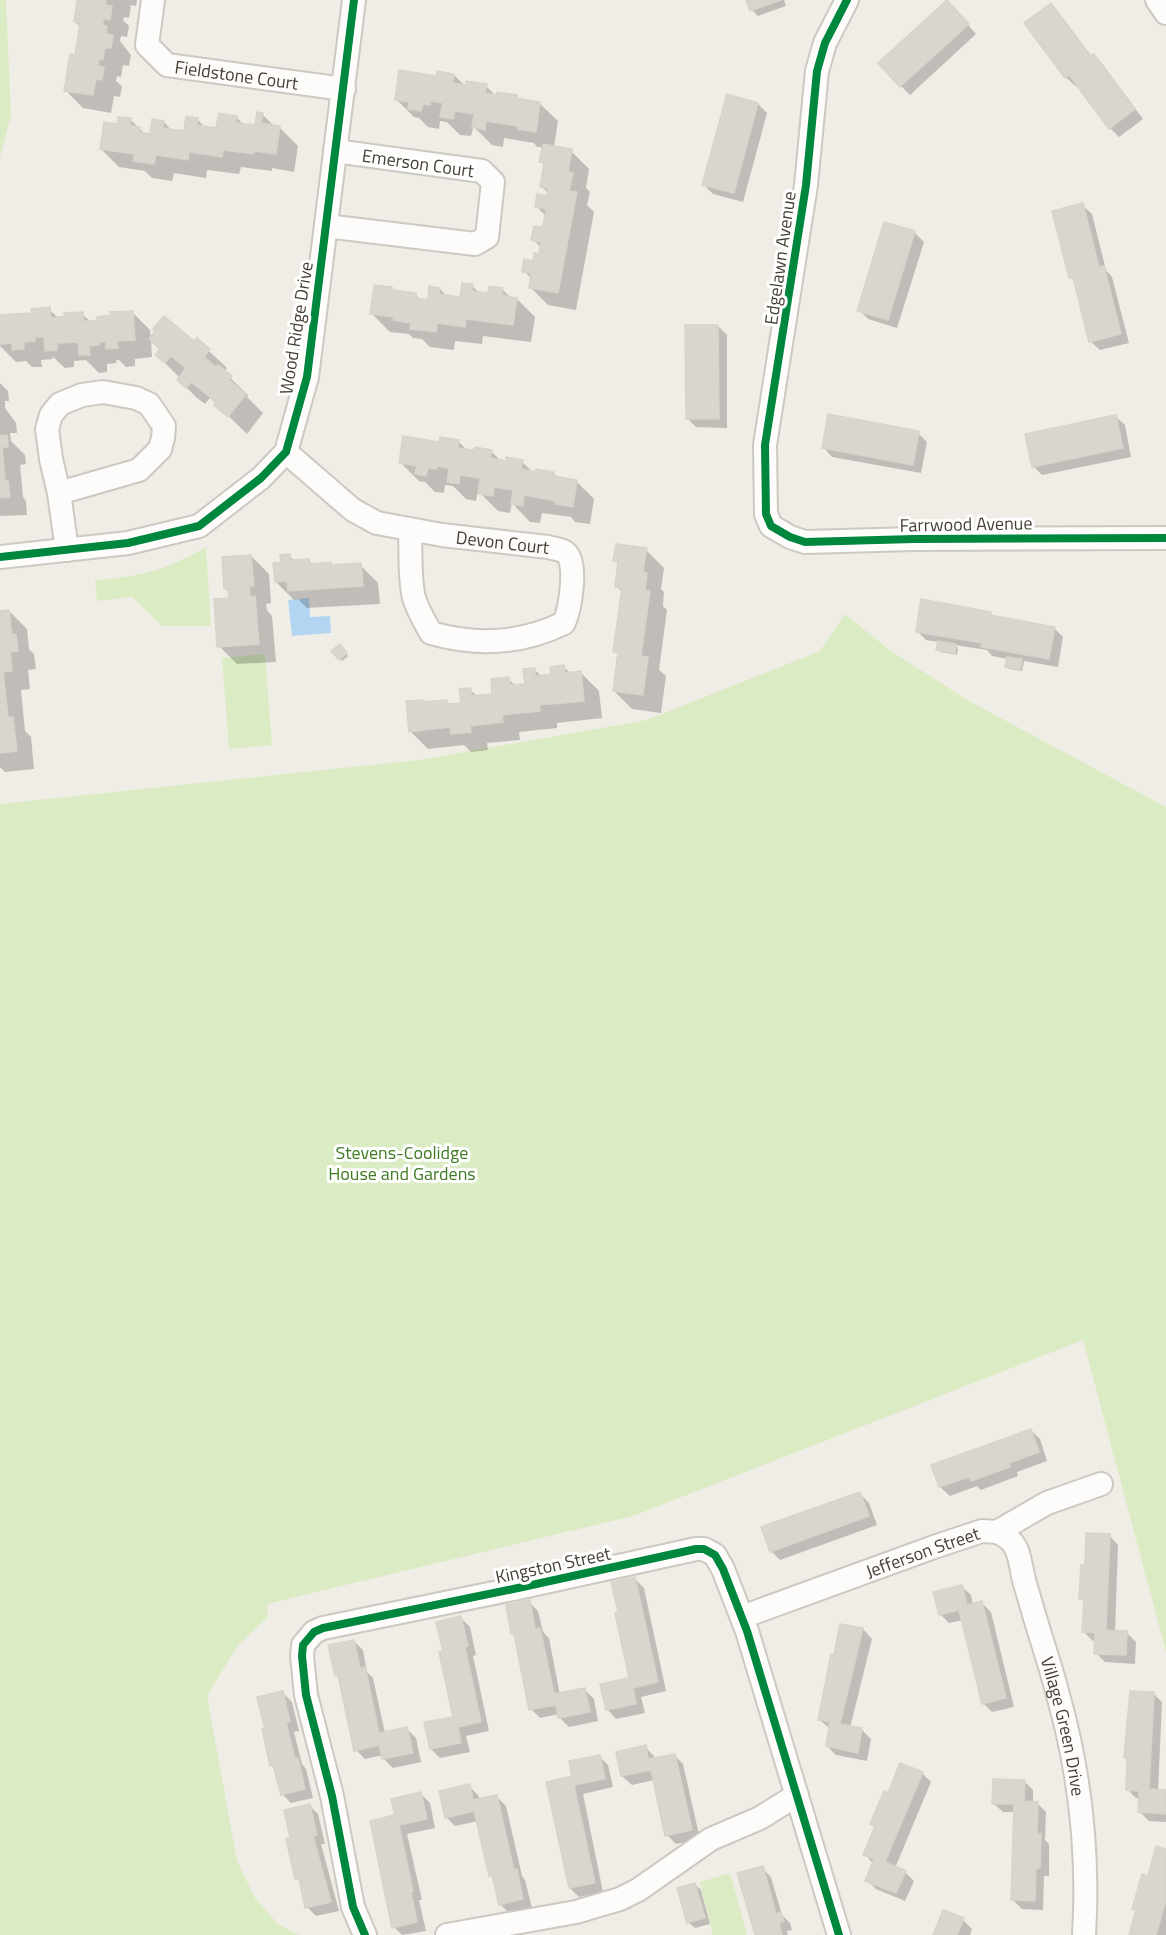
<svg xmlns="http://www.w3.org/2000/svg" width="1166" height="1935" viewBox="0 0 1166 1935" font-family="'Titillium Web',sans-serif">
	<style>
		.green { fill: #dbecc4 }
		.water { fill: #b4d5f1 }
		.shadow { fill: #0003 }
		.building { fill: #d9d6cf; stroke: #d8d4cc; stroke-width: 1.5 }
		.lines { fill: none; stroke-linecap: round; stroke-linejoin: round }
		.minor-casing { stroke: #ccc9c2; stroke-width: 26 }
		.minor { stroke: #fdfcfb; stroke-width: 22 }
		.cycleway-casing { stroke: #fff; stroke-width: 11 }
		.cycleway { stroke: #00873e; stroke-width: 8 }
		.labels { text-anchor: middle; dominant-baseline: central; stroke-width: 6; stroke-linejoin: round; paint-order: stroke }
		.street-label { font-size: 18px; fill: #453f33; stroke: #fff }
		.park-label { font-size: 18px; fill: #3f7b22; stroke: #fff }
	</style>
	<rect width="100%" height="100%" fill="#f0ede6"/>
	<g class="green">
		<polygon points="0,0 6,0 11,116 0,157"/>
		<path d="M206,547L211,626H162L132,597L97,601L95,580C140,577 167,570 206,547Z"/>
		<polygon points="845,614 891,651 969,701 1166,807 1166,1652 1083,1340 633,1516 267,1604 268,1617 238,1645 207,1696 237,1861 255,1898 278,1924 299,1935 0,1935 0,804 419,760 647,720 820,651"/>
		<polygon points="265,654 272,745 229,749 222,658"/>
		<polygon points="730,1873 747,1935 713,1935 700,1882"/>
	</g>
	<polygon class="water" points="309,598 310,617 330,616 331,633 292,636 288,600"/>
	<g class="shadow">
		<polygon points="79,0 137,0 136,6 131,5 129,18 124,17 123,20 129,26 127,37 121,36 120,41 131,55 129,66 123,65 121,77 117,76 116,81 122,86 120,97 114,96 111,113 83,108 65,90 76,57 81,27 75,22"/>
		<polygon points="748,0 784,0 786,6 758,16 752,10"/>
		<polygon points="1051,5 1060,14 1092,57 1094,56 1103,65 1143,119 1119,137 1110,128 1077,84 1075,86 1066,77"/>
		<polygon points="956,11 976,34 910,95 901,86"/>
		<polygon points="454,75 465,86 486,86 498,98 517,97 520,100 539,103 558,121 554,147 571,151 589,169 586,188 590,192 587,205 594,212 576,310 548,305 530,287 532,279 524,271 540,256 542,248 532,239 544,229 546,216 537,207 548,198 549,194 541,186 545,166 541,161 543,147 537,147 534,143 504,138 503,147 492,145 475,128 473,128 471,136 460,135 447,122 440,121 439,129 428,127 419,118 414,117 396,99 437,78"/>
		<polygon points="758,104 767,113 743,202 713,194 704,185"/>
		<polygon points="262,114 275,127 280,128 298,146 294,172 272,168 272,171 241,167 239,174 207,170 206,178 174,173 172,181 152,178 145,171 119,167 101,149 119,126 131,120 146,135 151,136 164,122 172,131 186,133 197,119 206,128 218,130 236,117 244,125 256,127"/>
		<polygon points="1082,205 1092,214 1106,270 1112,277 1129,343 1100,350 1090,341 1076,282 1070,277"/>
		<polygon points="885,224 915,233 924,242 897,328 868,319 859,310"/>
		<polygon points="472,286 481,294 489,295 502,289 511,298 517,299 535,317 531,342 483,336 482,344 455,341 454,350 430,347 422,339 413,338 409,334 390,332 372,314 392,289 395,292 416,295 422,301 429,302 440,289 448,297 461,299"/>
		<polygon points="49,309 58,318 82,314 91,322 132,312 150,330 151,339 195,343 197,340 227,368 224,372 248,395 247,397 263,413 247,434 210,398 205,404 197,398 179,380 180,378 157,355 161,350 151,339 152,357 135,359 135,366 126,367 119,360 116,360 117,363 107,364 107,372 99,373 86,360 74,361 74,367 65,368 52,356 53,359 41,360 42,367 32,367 26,361 16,362 0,346 0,317 33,314"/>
		<polygon points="718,326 727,335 727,428 696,427 687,418"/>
		<polygon points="0,383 8,391 9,401 5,401 5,408 16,423 17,433 10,433 11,441 25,455 26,464 20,465 23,497 26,501 27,515 0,516"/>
		<polygon points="1115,416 1125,425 1131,457 1042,475 1033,466"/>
		<polygon points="918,433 927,442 921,473 832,457 823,447"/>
		<polygon points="458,441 468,451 491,451 501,461 522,462 534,473 553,473 558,478 576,481 594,499 590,524 575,522 571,517 542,513 540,523 530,522 512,503 510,513 498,511 478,491 476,501 466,499 453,486 445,485 444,493 435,492 425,482 419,481 401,463 441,443"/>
		<polygon points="646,550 664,568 661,589 664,592 663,606 667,610 659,670 666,676 661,713 632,709 614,691 619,656 615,651 623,593 616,586 619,565 615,560"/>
		<polygon points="251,556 269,574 271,603 266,604 267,610 272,616 276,662 237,664 219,646 231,600 230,593 226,588"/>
		<polygon points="289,556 295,561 309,560 313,565 330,563 334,567 360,565 378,583 380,604 307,608 298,599 294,600 276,582 282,563"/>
		<polygon points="9,611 27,629 29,649 34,654 36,669 28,670 30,689 21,690 25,731 31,737 34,769 5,772 0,767 0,612"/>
		<polygon points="990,613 995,618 1054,628 1063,637 1058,667 1024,661 1022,671 1009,669 1007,667 1008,659 992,656 987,650 955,645 958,648 957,655 940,652 938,649 939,642 926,640 917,631"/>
		<polygon points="340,646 348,656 342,661 334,651"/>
		<polygon points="564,667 571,674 581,673 599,691 602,718 557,723 557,728 519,732 520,740 487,743 488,750 471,752 464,745 428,749 410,731 422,701 425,704 447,702 451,706 462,704 470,690 478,697 494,696 508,679 516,686 526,685 534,669 542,677 553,676"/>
		<polygon points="1031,1430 1040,1439 1047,1461 1017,1472 1018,1476 981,1490 977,1486 950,1496 940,1487 933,1466"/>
		<polygon points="860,1494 869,1503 877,1525 780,1560 771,1551"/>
		<polygon points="1109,1535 1118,1545 1115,1632 1127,1633 1136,1642 1135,1664 1105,1662 1096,1653 1096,1641 1093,1641 1084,1632 1085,1603 1081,1599 1086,1567"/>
		<polygon points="635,1579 644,1588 666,1691 641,1697 645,1713 616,1719 607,1709 631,1679 619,1613"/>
		<polygon points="961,1586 971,1595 973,1605 982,1603 991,1612 1014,1707 992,1712 983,1703 963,1620 949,1623 940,1614"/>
		<polygon points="529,1602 538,1611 543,1632 549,1638 560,1695 585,1690 594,1699 598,1721 569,1727 560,1718 559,1714 540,1718 531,1709 516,1637 513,1634"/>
		<polygon points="461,1618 470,1627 476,1655 473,1656 489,1731 466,1736 470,1752 440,1758 431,1749 455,1718 444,1653"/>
		<polygon points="863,1629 872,1639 850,1728 862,1730 871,1739 867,1761 836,1755 827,1746 830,1729 820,1720 835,1656"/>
		<polygon points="354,1641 363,1650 367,1672 373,1678 385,1733 407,1729 416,1738 421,1762 393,1768 384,1759 383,1755 365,1759 356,1750 340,1679 336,1675"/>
		<polygon points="282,1692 292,1702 299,1731 294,1732 302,1764 306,1769 313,1798 291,1803 282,1794 276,1769 272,1765"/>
		<polygon points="1153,1693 1162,1702 1158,1791 1166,1791 1166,1822 1149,1821 1140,1812 1140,1799 1136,1798 1127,1789 1128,1760 1126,1757"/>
		<polygon points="645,1747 654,1756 655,1759 674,1755 683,1764 700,1839 676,1844 667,1835 654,1780 632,1785 622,1776"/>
		<polygon points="599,1756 608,1765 613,1787 583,1794 603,1892 579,1897 570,1888 573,1778"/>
		<polygon points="922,1773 931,1782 895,1868 905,1872 914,1881 905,1901 876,1889 867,1880 874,1864 865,1855 876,1827 872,1824 889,1795"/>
		<polygon points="1024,1781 1033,1790 1033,1803 1037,1803 1046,1812 1045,1840 1049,1844 1049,1876 1044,1876 1043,1910 1022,1909 1013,1900 1015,1812 1003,1812 993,1803"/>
		<polygon points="469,1786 478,1795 480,1800 497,1797 506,1806 522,1876 525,1880 532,1908 509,1913 500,1904 495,1880 490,1875 478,1821 455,1826 446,1817"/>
		<polygon points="421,1794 430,1803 435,1828 407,1834 422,1900 419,1900 426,1931 402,1935 394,1927 396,1816"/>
		<polygon points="309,1805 318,1814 325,1844 321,1844 339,1911 316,1916 307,1907 301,1882 297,1878 292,1839"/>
		<polygon points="1166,1850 1166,1935 1131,1935 1137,1912 1134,1908"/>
		<polygon points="762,1868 771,1877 782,1915 790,1923 792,1930 787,1931 788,1935 756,1935"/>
		<polygon points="695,1884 701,1890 710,1924 695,1928 689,1923 679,1889"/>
		<polygon points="944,1912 963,1920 972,1929 970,1935 935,1935"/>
	</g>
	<g class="building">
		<polygon points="77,0 106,0 105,5 112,6 110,20 104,19 102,25 107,26 106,34 113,35 111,48 105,48 103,59 99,59 98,66 104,67 102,80 96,79 93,95 64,91 70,54 75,55 80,23 74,22"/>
		<polygon points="746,0 781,0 750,11"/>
		<polygon points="947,0 969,24 900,87 878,63"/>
		<polygon points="1051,3 1090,56 1094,54 1135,109 1109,129 1069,75 1065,78 1024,23"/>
		<polygon points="399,70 436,76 437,71 454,74 453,83 466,85 466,81 487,84 485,93 497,95 497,92 517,95 517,98 540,102 536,132 518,129 518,126 486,121 485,130 472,127 474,114 455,111 453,119 440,117 443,103 430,101 430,105 423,104 421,111 408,109 409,102 395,100"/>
		<polygon points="727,94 758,103 734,193 702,185"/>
		<polygon points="257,112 263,113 261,123 280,126 276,154 254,151 254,154 223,150 222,157 189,152 188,160 156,155 154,164 133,161 134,154 100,149 104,122 117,124 118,117 131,118 130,125 140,127 139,132 150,134 152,119 164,121 163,128 184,131 186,116 198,118 197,125 216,128 219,113 237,116 236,123 255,125"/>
		<polygon points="543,144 572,149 568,172 573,173 569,191 577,192 558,293 529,288 531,273 522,272 524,259 533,261 534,253 539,254 541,242 531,240 534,226 543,227 546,209 535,207 537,194 547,196 548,188 540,187 544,163 539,162"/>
		<polygon points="1083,203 1099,267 1104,266 1121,334 1089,342 1073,277 1069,278 1052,211"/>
		<polygon points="884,222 915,231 888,320 857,311"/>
		<polygon points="462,283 473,284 472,291 488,293 489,286 503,288 502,295 517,298 513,325 466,319 465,327 437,323 436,332 410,329 411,323 393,320 394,317 370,314 374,285 392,287 392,290 416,293 416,298 428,300 429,286 440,288 439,294 460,297"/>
		<polygon points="50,307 51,318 64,316 64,313 83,312 84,321 97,321 97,317 111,315 110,312 133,311 135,340 117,341 118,348 106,349 106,342 99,342 99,345 89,346 90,355 79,355 78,342 57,343 57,350 45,351 44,337 35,337 35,341 24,342 24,349 12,350 12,343 0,344 0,315 32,313 31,309"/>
		<polygon points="164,316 194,341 197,338 210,349 204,357 216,367 218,365 232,376 229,380 246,394 228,417 214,405 216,402 191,382 186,388 177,380 186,368 171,356 165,363 155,355 160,349 149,339 155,331 153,329"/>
		<polygon points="685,325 718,325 719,419 686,419"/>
		<polygon points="828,414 919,431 913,465 822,448"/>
		<polygon points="1116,415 1123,448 1032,467 1025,434"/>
		<polygon points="7,435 8,447 2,447 5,481 8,481 10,497 0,498 0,436"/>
		<polygon points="403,436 439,442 440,437 459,440 458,448 474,450 475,447 492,450 490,458 506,461 506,457 523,460 521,469 535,472 536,469 554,472 553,476 577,480 573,507 555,504 556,501 524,495 523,506 511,504 513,490 494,487 493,496 478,494 480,478 460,475 459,484 447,482 449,468 437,466 437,469 428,468 426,476 415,474 417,466 399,463"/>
		<polygon points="616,544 647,548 643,572 647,573 645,590 650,591 641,656 648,657 643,695 613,691 618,652 613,652 622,588 615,587 618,562 613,561"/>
		<polygon points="290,554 290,560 309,559 310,564 331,562 331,565 361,563 363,586 288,591 287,581 275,582 273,563 281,562 280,555"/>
		<polygon points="251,555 254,586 249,586 250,597 255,596 259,644 217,647 214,599 229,598 228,589 224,589 222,557"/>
		<polygon points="921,599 991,612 990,615 1055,627 1049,659 981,647 982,643 916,632"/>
		<polygon points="9,610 12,635 16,634 18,651 10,652 12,671 3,672 8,718 13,717 17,751 0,753 0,611"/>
		<polygon points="938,641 956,644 955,654 936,650"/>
		<polygon points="340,644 347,653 339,660 331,651"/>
		<polygon points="1007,657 1022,659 1020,670 1005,667"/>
		<polygon points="564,665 565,673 581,671 584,701 539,705 540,711 502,715 503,722 470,726 471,732 451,734 450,727 409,732 406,701 423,700 423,702 447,700 448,704 461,703 459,689 471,688 471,696 492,694 491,679 509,677 510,685 525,684 523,669 535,668 535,676 551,674 550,667"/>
		<polygon points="1031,1429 1039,1452 1009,1463 1010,1467 971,1481 969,1477 939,1487 931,1465"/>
		<polygon points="860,1492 869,1516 770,1552 761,1527"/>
		<polygon points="1086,1533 1110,1534 1106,1630 1127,1631 1126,1655 1094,1654 1095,1633 1082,1632 1084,1599 1079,1599 1081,1565 1085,1566"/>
		<polygon points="635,1577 658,1682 633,1688 636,1704 606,1710 600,1684 629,1678 615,1613 618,1612 611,1582"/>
		<polygon points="962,1585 967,1605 982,1601 1006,1698 982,1704 959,1610 939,1615 933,1592"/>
		<polygon points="530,1600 535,1629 540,1628 554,1694 585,1688 590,1712 558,1718 556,1705 529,1710 514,1634 511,1634 506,1605"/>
		<polygon points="461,1616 468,1646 465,1647 481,1722 458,1727 461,1743 430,1749 424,1722 453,1717 439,1652 443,1651 436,1622"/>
		<polygon points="840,1624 863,1628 840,1724 862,1728 858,1753 826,1746 830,1722 818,1720 831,1654 834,1655"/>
		<polygon points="354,1640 360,1668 365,1667 379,1733 407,1727 413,1753 382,1759 379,1745 354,1751 338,1675 335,1676 328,1645"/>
		<polygon points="283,1691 290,1722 286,1723 295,1759 298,1758 305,1789 281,1795 273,1765 270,1766 262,1729 265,1729 257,1697"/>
		<polygon points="1130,1691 1154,1692 1149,1789 1166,1790 1166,1814 1138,1812 1139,1791 1126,1790 1127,1758 1124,1758"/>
		<polygon points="646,1745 648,1759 675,1754 692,1830 665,1836 651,1770 621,1776 616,1752"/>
		<polygon points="600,1755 605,1779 574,1785 595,1883 569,1888 546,1782 572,1776 569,1761"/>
		<polygon points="900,1763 923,1772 885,1862 906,1871 896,1893 865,1881 874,1859 863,1855 875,1826 870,1824 884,1791 888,1793"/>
		<polygon points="993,1779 1025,1780 1024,1801 1038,1802 1037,1834 1041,1834 1040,1868 1036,1868 1035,1901 1011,1900 1014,1804 992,1804"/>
		<polygon points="470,1784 473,1800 497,1795 514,1870 517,1869 523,1899 499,1905 492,1875 489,1876 474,1811 445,1818 439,1791"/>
		<polygon points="421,1792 427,1819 399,1825 413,1891 411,1892 417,1922 392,1928 370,1821 395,1815 391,1799"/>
		<polygon points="310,1804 317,1835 313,1836 331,1902 305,1908 299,1878 295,1879 286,1839 290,1838 284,1810"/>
		<polygon points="1156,1846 1166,1849 1166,1900 1156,1935 1129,1935 1136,1910 1132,1909 1142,1874 1148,1876"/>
		<polygon points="763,1866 776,1914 781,1912 784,1921 779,1923 782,1935 755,1935 737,1873"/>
		<polygon points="695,1883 705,1918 687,1923 677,1888"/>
		<polygon points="943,1910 964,1918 957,1935 933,1935"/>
	</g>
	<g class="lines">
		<g class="minor-casing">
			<g id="minor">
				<path id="s1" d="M153,0L147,45L167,65L344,89"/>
				<polyline points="847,0 825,43 817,71 806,185 765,445 766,514 771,526 790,537 805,542 914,539 1166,538"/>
				<polyline points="1157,0 1166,13"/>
				<polyline points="326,226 475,244 487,237 493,182 482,171 335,151"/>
				<path id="s2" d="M286,452L353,510L377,523L442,535L548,547C554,549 561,549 566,553C578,564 570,609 564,623C521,644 476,646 431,633C425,622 418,611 414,598C409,577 411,552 410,531"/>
				<polyline points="59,493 139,470 160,449 163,438 164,426 149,404 136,398 103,392 82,395 60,404 51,415 47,429 51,459 59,493 67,550"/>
				<polyline points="0,557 128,543 199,526 261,478 286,452 307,377 354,0"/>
				<path id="s3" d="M997,1532C1019,1541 1019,1556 1023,1576C1026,1588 1030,1600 1033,1611C1041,1639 1051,1667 1058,1695C1080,1773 1089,1854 1084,1935"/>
				<path id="s4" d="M742,1617L934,1547L982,1531L997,1532L1047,1503L1101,1484"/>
				<polyline points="365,1935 353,1907 332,1796 306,1695 302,1656 303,1645 314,1632 323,1628 518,1588 696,1549 704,1549 715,1555 723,1569 747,1631 839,1935"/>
				<polyline points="447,1935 576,1912 620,1899 638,1890 711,1839 760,1818 797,1795"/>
			</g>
		</g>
		<use href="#minor" class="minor"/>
		<g class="cycleway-casing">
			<g id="cycleway">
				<polyline points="847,0 825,43 817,71 806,185 765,445 766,514 771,526 790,537 805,542 914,539 1166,538"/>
				<polyline points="0,557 128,543 199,526 261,478 286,452 307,377 354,0"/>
				<polyline points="365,1935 353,1907 332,1796 306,1695 302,1656 303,1645 314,1632 323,1628 518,1588 696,1549 704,1549 715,1555 723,1569 747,1631 839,1935"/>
			</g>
		</g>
		<use href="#cycleway" class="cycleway"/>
	</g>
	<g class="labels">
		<g class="street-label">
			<text stroke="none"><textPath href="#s1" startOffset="144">Fieldstone Court</textPath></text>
			<text transform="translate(418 163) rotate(8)">Emerson Court</text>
			<text transform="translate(780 258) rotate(-82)">Edgelawn Avenue</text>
			<text transform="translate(296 328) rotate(-81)">Wood Ridge Drive</text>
			<text transform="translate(966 524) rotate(-1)">Farrwood Avenue</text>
			<text stroke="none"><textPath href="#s2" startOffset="243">Devon Court</textPath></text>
			<text stroke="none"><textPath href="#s4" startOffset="192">Jefferson Street</textPath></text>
			<text transform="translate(553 1565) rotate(-12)">Kingston Street</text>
			<text stroke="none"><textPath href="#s3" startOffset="210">Village Green Drive</textPath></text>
		</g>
		<g class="park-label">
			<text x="402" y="1152">Stevens-Coolidge<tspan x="402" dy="21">House and Gardens</tspan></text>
		</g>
	</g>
</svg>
